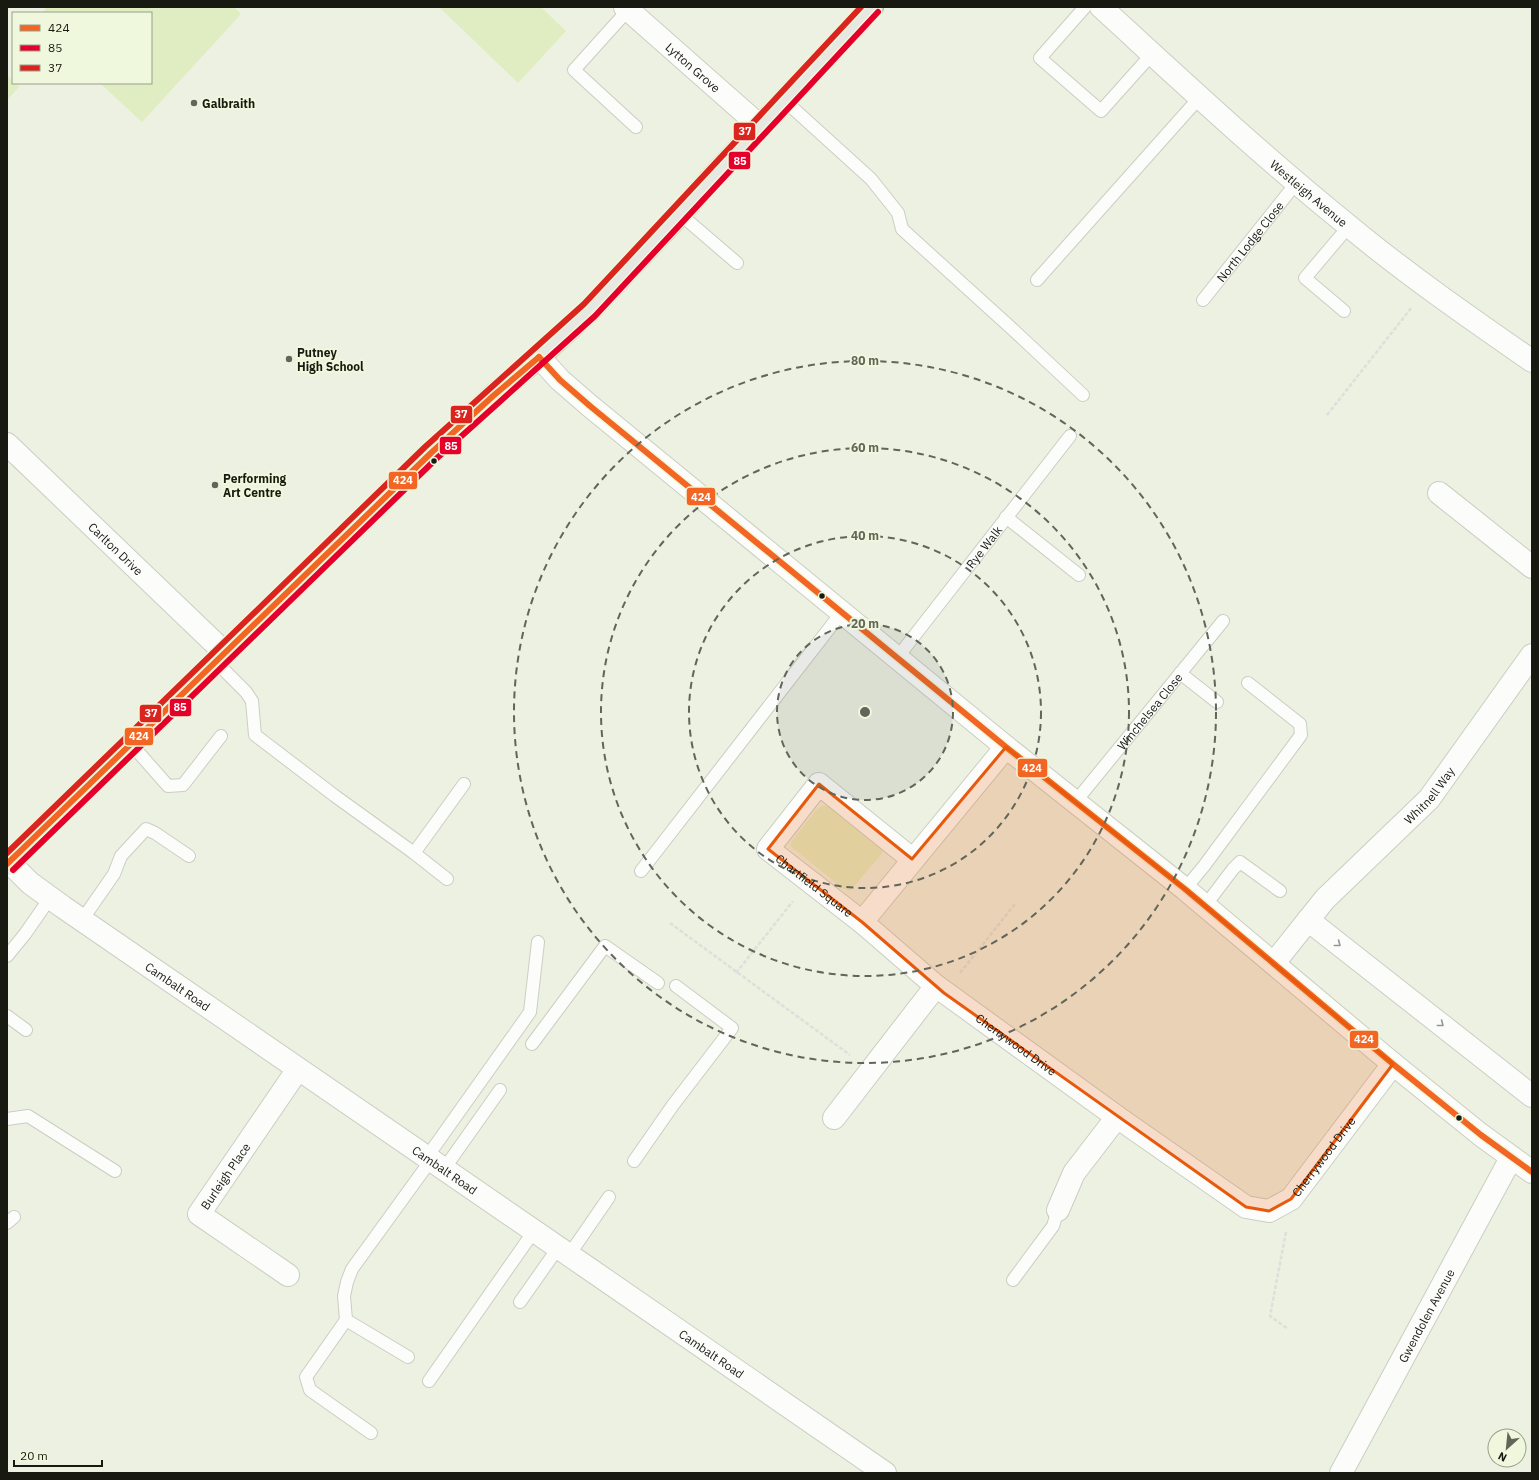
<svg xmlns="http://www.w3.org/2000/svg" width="1539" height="1480" viewBox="0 0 1539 1480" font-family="'IBM Plex Sans',sans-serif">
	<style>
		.green { fill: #e0edc2 }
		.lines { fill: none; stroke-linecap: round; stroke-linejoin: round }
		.lane-casing { stroke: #cacec2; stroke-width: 14 }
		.street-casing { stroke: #cacec2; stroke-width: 24 }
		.primary-casing { stroke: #a4a999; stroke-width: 24 }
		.path { stroke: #dedfdb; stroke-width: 2.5; stroke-dasharray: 4 2; stroke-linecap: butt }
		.lane { stroke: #fcfdfb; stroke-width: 12 }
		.street { stroke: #fcfdfb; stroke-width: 22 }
		.primary { stroke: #e7e8e2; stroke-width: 22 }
		.bus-1-casing { stroke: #eff7dc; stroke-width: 9 }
		.bus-2-casing { stroke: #eff7dc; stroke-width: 9 }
		.bus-3-casing { stroke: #eff7dc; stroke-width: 9 }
		.bus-1 { stroke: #f26522; stroke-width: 6 }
		.bus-2 { stroke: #e4002b; stroke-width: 6 }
		.bus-3 { stroke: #dc241f; stroke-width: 6 }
		.oneway { stroke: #959792 }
		.marked { fill: #e8590c; fill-opacity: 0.2; stroke: #e8590c; stroke-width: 3; stroke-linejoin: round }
		.ring { fill: none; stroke: #62655a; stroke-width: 2; stroke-dasharray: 7 5 }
		.poi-dot { fill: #62655a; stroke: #eff7dc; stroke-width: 1.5 }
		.bus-dot { fill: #181a11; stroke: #eff7dc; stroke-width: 1.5 }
		.labels { text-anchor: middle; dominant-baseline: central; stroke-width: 4; stroke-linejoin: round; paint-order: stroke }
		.street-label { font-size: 12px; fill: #181a11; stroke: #eff7dc }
		.poi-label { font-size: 12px; font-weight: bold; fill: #181a11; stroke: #eff7dc; text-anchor: start }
		.centre { fill: #62655a; stroke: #eff7dc; stroke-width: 2 }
		.ring-label { font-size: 12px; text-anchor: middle; font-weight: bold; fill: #62655a; stroke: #eff7dc; stroke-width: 4; stroke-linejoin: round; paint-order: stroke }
		.line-badge { stroke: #eff7dc; stroke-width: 1.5 }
		.badge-label { font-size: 11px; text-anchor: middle; font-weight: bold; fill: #fff }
	</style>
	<rect width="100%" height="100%" fill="#ecf1e2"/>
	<g class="green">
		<polygon points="47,7 234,7 241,14 142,122 100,83 151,83 151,13 42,13"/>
		<polygon points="439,7 541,7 566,31 518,83"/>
		<polygon points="7,75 13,81 13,83 15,83 19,87 7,100"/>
		<polygon points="822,806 827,806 883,851 880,856 850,891 844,889 790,846 791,842 815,811"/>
	</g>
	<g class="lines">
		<g class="lane-casing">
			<g id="lane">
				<polyline points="1085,7 1040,58 1101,111 1152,54"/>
				<polyline points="628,10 574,70 636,127"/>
				<polyline points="785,101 871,179 898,213 902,229 1009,326 1083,395"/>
				<polyline points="680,214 737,263"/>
				<polyline points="1037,280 1200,97"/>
				<path id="s1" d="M1203,300L1297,182"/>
				<polyline points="1344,311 1305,278 1349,226"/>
				<polyline points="1006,517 1079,575"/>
				<path id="s2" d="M897,658L1070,436"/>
				<polyline points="216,662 246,692 252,701 255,735 335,796 414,853 464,784"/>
				<polyline points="1180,673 1217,702"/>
				<polyline points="131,744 168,786 183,785 221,736"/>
				<path id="s3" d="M1076,801L1223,621"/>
				<polyline points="414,853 447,879"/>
				<polyline points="641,871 842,612"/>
				<polyline points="1185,889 1204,866 1301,735 1300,724 1248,683"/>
				<polyline points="1205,906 1233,869 1240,862 1280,891"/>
				<polyline points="82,920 114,874 121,856 146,829 155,833 189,856"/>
				<polyline points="7,956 25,934 50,898"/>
				<polyline points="7,1016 26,1030"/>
				<polyline points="532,1044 605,946 658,983"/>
				<polyline points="7,1119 28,1116 115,1171"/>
				<polyline points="427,1157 530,1012 538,942"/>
				<polyline points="634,1161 673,1105 732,1028 676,986"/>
				<polyline points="444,1169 500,1090"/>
				<polyline points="7,1223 14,1217"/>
				<polyline points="569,1255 609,1197"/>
				<polyline points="1013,1280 1053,1226 1058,1210"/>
				<polyline points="520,1302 558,1248"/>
				<polyline points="346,1320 408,1357"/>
				<polyline points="429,1381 534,1231"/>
				<polyline points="371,1433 310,1390 306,1377 346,1320 344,1296 347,1282 352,1269 431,1160"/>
			</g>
		</g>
		<g class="street-casing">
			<g id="street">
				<path id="s4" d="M625,7L761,127"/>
				<path id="s5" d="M1101,7C1182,81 1264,158 1350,227C1408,275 1470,318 1532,361"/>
				<polyline points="539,357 560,380 590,406 1006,747 1185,889 1393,1064 1481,1135 1532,1172"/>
				<path id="s6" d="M7,444L225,653"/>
				<polyline points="1439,493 1532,567"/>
				<path id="s7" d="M912,859L819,784L768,849L862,922L1006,747"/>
				<path id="s8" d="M9,862L30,883L63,907L588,1268L885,1473"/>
				<polyline points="1308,920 1532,1096"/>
				<polyline points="862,922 936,986"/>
				<path id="s9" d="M1274,963L1325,899L1429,799L1532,655"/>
				<path id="s10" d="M834,1118L936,986L1117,1117"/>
				<path id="s11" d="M1058,1210L1074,1173L1117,1117L1246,1207L1269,1211L1291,1199L1393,1064"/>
				<path id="s12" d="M288,1275L199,1214L298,1069"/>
				<path id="s13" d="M1341,1473L1511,1158"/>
			</g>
		</g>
		<g class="primary-casing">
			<polyline id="primary" points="7,864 431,453 493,396 539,357 590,310 680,214 711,179 872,7"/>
		</g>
		<g class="path">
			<polyline points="1327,415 1412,307"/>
			<polyline points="670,923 850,1055"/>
			<polyline points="736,973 793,901"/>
			<polyline points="960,973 1015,904"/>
			<polyline points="1286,1232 1270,1316 1288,1329"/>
		</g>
		<use href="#lane" class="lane"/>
		<use href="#street" class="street"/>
		<use href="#primary" class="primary"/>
		<g class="bus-1-casing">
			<g id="bus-1">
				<polyline points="539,357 560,380 590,406 1006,747 1185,889 1393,1064 1481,1135 1532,1172"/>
				<polyline points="7,864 431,453 493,396 539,357"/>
			</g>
		</g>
		<g class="bus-2-casing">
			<polyline id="bus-2" points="13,870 436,459 595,316 878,12"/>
		</g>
		<g class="bus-3-casing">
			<polyline id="bus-3" points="7,853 425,447 584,304 861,7"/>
		</g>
		<use href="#bus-1" class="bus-1"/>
		<use href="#bus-2" class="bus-2"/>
		<use href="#bus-3" class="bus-3"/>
	</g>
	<defs><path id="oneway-chevron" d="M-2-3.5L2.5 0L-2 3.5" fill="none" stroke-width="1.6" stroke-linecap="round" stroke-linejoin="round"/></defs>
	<g class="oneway">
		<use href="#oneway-chevron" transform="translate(1338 944) rotate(38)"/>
		<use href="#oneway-chevron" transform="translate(1441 1024) rotate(38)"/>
	</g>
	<path class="marked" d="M1006,747L1185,889L1393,1064L1291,1199L1269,1211L1246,1207L944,993L862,922L768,849L819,784L912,859Z"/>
	<circle cx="865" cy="712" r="88" fill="#62655a" fill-opacity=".12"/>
	<g class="ring">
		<circle cx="865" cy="712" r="88"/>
		<circle cx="865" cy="712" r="176"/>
		<circle cx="865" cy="712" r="264"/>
		<circle cx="865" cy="712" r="351"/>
	</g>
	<g class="poi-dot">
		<circle cx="194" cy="103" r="4"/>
		<circle cx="289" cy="359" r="4"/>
		<circle cx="215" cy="485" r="4"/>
	</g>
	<g class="bus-dot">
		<circle cx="434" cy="461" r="3.5"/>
		<circle cx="822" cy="596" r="3.5"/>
		<circle cx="1459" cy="1118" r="3.5"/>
	</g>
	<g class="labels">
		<g class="street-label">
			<text stroke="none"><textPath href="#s4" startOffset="91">Lytton Grove</textPath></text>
			<text stroke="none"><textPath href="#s5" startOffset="279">Westleigh Avenue</textPath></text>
			<text stroke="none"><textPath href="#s1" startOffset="75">North Lodge Close</textPath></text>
			<text stroke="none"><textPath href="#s2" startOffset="141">Rye Walk</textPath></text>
			<text stroke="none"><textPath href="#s6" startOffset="151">Carlton Drive</textPath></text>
			<text stroke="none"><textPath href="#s3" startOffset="116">Winchelsea Close</textPath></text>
			<text stroke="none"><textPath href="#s9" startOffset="229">Whitnell Way</textPath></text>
			<text stroke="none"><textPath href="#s7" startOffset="261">Chartfield Square</textPath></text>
			<text stroke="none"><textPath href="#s8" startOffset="210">Cambalt Road</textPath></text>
			<text stroke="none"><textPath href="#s10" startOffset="266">Cherrywood Drive</textPath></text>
			<text stroke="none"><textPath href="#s11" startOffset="370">Cherrywood Drive</textPath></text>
			<text stroke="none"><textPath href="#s8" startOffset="534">Cambalt Road</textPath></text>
			<text stroke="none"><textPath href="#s12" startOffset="154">Burleigh Place</textPath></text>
			<text stroke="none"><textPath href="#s13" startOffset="179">Gwendolen Avenue</textPath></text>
			<text stroke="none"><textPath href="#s8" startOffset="858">Cambalt Road</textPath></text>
		</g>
		<g class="poi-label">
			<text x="202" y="103">Galbraith</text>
			<text x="297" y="352">Putney<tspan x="297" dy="14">High School</tspan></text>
			<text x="223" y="478">Performing<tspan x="223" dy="14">Art Centre</tspan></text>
		</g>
	</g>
	<circle cx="865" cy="712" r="6" class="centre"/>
	<g class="ring-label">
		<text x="865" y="365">80 m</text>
		<text x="865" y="452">60 m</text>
		<text x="865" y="540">40 m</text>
		<text x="865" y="628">20 m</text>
	</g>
	<g class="line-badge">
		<rect x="733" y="122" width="23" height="19" rx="4" fill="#dc241f"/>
		<rect x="728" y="151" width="23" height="19" rx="4" fill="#e4002b"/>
		<rect x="450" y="405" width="23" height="19" rx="4" fill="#dc241f"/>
		<rect x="439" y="436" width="23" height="19" rx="4" fill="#e4002b"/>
		<rect x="388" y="471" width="30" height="19" rx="4" fill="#f26522"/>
		<rect x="686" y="487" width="30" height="19" rx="4" fill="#f26522"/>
		<rect x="169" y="698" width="23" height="19" rx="4" fill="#e4002b"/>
		<rect x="139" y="704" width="23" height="19" rx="4" fill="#dc241f"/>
		<rect x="124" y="727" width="30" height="19" rx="4" fill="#f26522"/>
		<rect x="1017" y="758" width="31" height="20" rx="4" fill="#f26522"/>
		<rect x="1349" y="1030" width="30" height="19" rx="4" fill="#f26522"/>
	</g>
	<g class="badge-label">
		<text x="745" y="135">37</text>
		<text x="740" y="165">85</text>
		<text x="461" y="418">37</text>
		<text x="451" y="450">85</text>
		<text x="403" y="484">424</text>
		<text x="701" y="501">424</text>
		<text x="180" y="711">85</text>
		<text x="151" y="717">37</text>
		<text x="139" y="740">424</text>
		<text x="1032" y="772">424</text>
		<text x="1364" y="1043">424</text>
	</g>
	<rect width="1539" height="1480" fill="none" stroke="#181a11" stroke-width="16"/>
	<rect x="12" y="12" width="140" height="72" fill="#eff7dc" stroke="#999f8b"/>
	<rect x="20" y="25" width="20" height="6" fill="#f26522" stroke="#999f8b"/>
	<text x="48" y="32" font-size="12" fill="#181a11">424</text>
	<rect x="20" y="45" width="20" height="6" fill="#e4002b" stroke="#999f8b"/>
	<text x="48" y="52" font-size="12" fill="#181a11">85</text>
	<rect x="20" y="65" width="20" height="6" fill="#dc241f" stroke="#999f8b"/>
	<text x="48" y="72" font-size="12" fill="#181a11">37</text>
	<g transform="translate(1507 1448) rotate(207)"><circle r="19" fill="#eff7dc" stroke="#999f8b"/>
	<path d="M0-3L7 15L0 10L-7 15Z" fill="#62655a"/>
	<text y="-6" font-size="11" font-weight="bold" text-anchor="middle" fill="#181a11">N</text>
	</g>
	<path d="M14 1460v6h88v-6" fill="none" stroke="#181a11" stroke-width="2"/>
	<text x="20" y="1460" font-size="12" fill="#181a11" stroke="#eff7dc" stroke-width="3" paint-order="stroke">20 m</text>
</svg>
